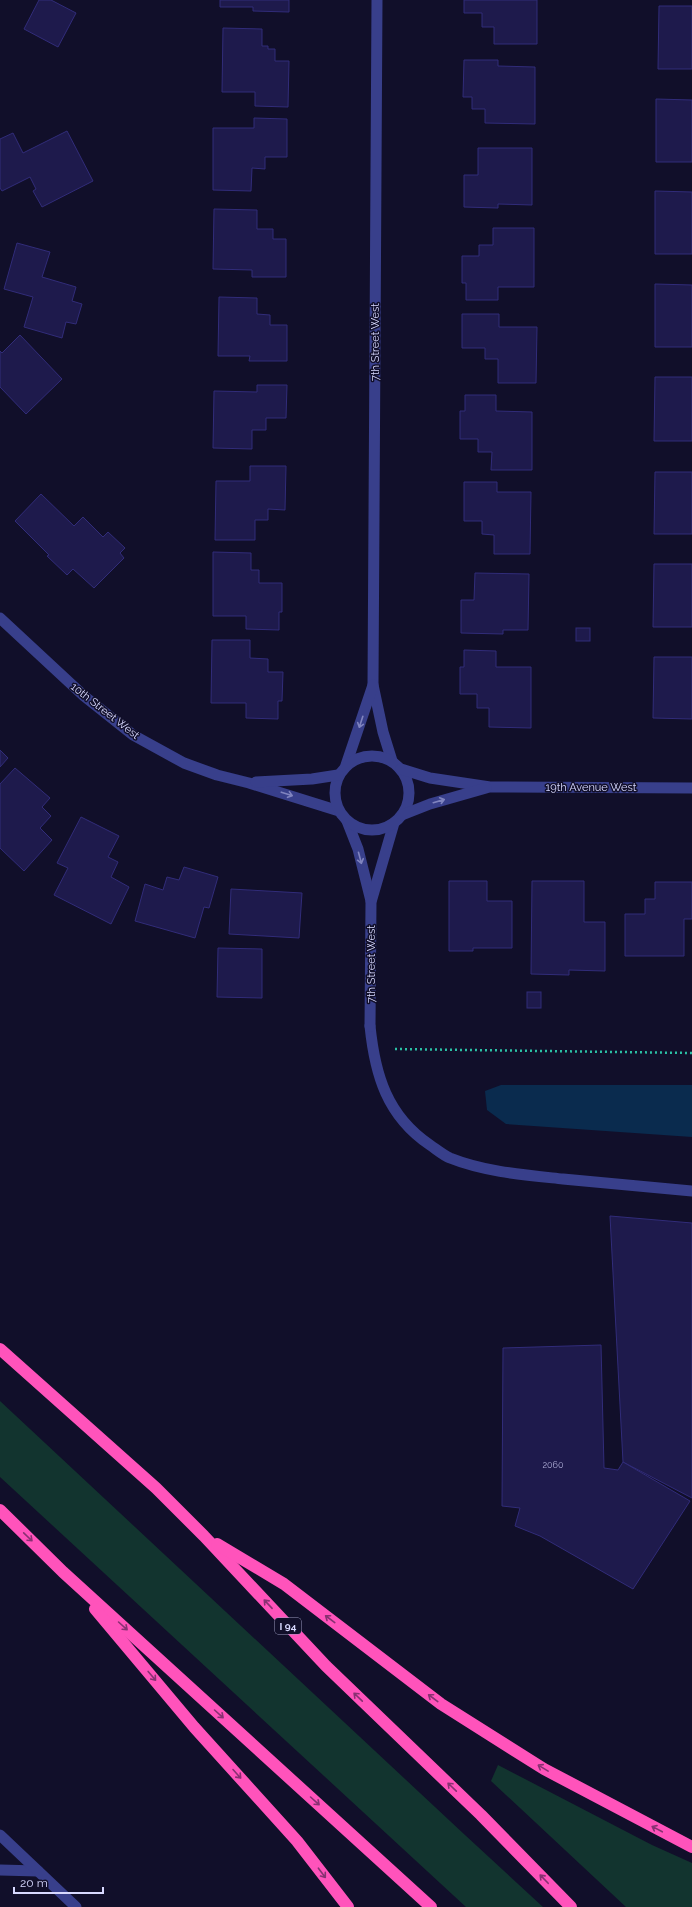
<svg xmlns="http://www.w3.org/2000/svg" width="692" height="1907" viewBox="0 0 692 1907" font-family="Raleway,sans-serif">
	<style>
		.green { fill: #12342f }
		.water { fill: #0a2b4e }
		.building { fill: #1e1a4c; stroke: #312c79 }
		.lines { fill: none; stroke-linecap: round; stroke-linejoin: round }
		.path { stroke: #2bc1a5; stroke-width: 2.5; stroke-dasharray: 2 3; stroke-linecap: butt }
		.service { stroke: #383f8b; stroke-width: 11 }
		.minor { stroke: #383f8b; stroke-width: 11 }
		.tertiary { stroke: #383f8b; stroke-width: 11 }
		.motorway { stroke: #ff53bb; stroke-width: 12 }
		.oneway { stroke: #8084bf }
		.oneway2 { stroke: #883172 }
		.labels { text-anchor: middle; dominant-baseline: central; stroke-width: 3; stroke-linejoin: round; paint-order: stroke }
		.number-label { font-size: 9px; fill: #aaa9d2 }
		.shield { fill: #110f2a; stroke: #9c9cbf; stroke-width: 1 }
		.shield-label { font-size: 10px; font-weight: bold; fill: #d8d9ff }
		.street-label { font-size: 11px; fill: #d8d9ff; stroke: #110f2a }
	</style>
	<rect width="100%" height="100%" fill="#110f2a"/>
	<g class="green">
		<polygon points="0,1401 465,1835 543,1907 466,1907 0,1477"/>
		<polygon points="498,1765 652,1845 692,1863 692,1907 626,1907 491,1781"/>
	</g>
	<polygon class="water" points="501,1085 692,1085 692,1137 506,1124 487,1110 485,1091"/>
	<g class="building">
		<polygon points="39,0 51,0 76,13 58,47 24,29"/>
		<polygon points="220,0 289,0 289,12 253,11 253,7 220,7"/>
		<polygon points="464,0 537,0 537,44 494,44 494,27 482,27 482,13 464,13"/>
		<polygon points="659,6 692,6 692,69 658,69"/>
		<polygon points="223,28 262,29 262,46 268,46 268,49 275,49 275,61 289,61 288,107 255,106 255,92 222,92"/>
		<polygon points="464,60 498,60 498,66 535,67 535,124 485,123 485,109 472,109 472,97 463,97"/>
		<polygon points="656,99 692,100 692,162 656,162"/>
		<polygon points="254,118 287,119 287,157 265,157 265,169 252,168 251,191 213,190 213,128 254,128"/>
		<polygon points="67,131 93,181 42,207 33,191 36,189 30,177 2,191 0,188 0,139 13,133 23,153"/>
		<polygon points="478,148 532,148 532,205 498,204 498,208 464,207 464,175 478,175"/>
		<polygon points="655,191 692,192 692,254 655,254"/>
		<polygon points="214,209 257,210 257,229 273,229 273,239 286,239 286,277 252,277 252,270 213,269"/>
		<polygon points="493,228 534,228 534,287 498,287 498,300 466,300 466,283 462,283 462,256 479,256 479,245 493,245"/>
		<polygon points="17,243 50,252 42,277 76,287 72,301 82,304 76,324 66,322 62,338 24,327 33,297 4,289"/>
		<polygon points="655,284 692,285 692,347 655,347"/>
		<polygon points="219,297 257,298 257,314 270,315 270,325 287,325 287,361 249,361 250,356 218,356"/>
		<polygon points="462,314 499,314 499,327 537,327 536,383 498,383 498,359 485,359 485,348 462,348"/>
		<polygon points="20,335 62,379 26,414 0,387 0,351 2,353"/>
		<polygon points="655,377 692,377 692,441 654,441"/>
		<polygon points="257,385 287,385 286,418 266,418 266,430 252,430 252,449 213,448 214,391 257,392"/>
		<polygon points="465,395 496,395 496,411 532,412 532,470 491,470 492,452 478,452 478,439 460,439 460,411 465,411"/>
		<polygon points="250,466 286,466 285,510 268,509 268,520 255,520 255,540 215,540 216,481 250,481"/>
		<polygon points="655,472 692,472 692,534 654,534"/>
		<polygon points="464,482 497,482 497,492 531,492 530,554 494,554 494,535 482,534 482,521 464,521"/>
		<polygon points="41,494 74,526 83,517 103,537 108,532 125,548 120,553 124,558 94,588 73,569 67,575 47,556 49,555 15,521"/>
		<polygon points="213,552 251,553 251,570 259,570 259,583 282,583 282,612 279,612 279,630 246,629 246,616 213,616"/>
		<polygon points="654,564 692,564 692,627 653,627"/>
		<polygon points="475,573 529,574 528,630 503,630 503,634 461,633 461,600 474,600"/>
		<rect x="576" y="628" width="14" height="13"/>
		<polygon points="212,640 250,640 250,658 268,659 268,672 283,672 282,701 278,701 278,719 246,718 246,703 211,703"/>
		<polygon points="464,650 496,651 496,667 531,667 531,728 489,727 489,708 477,708 477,694 460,694 460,667 464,667"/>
		<polygon points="654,657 692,657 692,719 653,718"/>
		<polygon points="0,750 8,758 0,767"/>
		<polygon points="15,768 50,798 42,807 51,816 40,828 52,840 24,871 0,848 0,784"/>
		<polygon points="81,817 119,836 108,857 118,862 111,877 129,887 111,924 54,895 68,868 57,863"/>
		<polygon points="184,867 218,877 209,908 204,907 195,938 135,921 145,884 163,890 167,877 179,880"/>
		<polygon points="449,881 487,881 487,901 512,901 512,948 473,948 473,951 449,951"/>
		<polygon points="532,881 584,881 584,922 605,922 605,971 569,970 569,975 531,974"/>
		<polygon points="655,882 692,882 692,919 684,919 684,956 625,956 625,914 645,914 645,899 655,899"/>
		<polygon points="231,889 302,893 299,938 229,934"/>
		<polygon points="218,948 262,949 262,998 217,997"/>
		<rect x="527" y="992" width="14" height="16"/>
		<polygon points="610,1216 692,1223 692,1498 623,1462"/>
		<polygon points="601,1345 604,1468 618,1470 623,1462 690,1501 633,1589 540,1536 515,1526 520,1508 502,1506 503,1348"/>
	</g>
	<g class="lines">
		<polyline class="path" points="395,1049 692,1053"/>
		<g class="service">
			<path d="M370,1026C375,1075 387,1116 430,1145C436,1149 443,1155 450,1158C485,1172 525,1175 563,1179C606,1183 649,1187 692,1191"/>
			<polyline points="0,1870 38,1871"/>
		</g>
		<g class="minor">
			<polyline points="377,0 373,685 383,732 392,761"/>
			<polyline points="346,765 373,685"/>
			<polyline points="347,821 358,849 371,901"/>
			<polyline points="370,1026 371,902 394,823"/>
			<polyline points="0,1835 76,1907"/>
		</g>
		<g class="tertiary">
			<polyline points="0,618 84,696 133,735 184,763 217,775 249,783 339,811"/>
			<circle cx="372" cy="793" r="37"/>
			<polyline points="401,769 430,778 490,787 692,788"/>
			<polyline points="256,782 312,779 338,775"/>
			<polyline points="402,815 430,804 486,788"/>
		</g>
		<g class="motorway">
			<polyline points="0,1349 156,1488 204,1536 326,1666 481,1815 571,1907"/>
			<polyline points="0,1510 63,1572 431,1907"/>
			<polyline points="217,1544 284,1584 441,1704 544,1769 692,1847"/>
			<polyline points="95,1609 194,1727 297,1841 348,1907"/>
		</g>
	</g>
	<defs><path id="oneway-shaft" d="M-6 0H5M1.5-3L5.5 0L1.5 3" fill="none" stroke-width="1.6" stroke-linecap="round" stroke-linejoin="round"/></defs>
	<g class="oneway">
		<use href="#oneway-shaft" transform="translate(361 722) rotate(108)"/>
		<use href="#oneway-shaft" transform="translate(287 794) rotate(18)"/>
		<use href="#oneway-shaft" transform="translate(439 801) rotate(-16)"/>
		<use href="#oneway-shaft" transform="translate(360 858) rotate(75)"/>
	</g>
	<g class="oneway2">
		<use href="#oneway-shaft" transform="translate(28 1537) rotate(44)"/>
		<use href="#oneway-shaft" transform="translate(268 1604) rotate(-133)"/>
		<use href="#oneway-shaft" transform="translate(330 1619) rotate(-143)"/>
		<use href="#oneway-shaft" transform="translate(123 1626) rotate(42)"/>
		<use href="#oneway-shaft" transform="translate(152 1676) rotate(50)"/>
		<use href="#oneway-shaft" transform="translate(358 1697) rotate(-136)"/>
		<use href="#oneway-shaft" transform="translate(433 1698) rotate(-143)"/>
		<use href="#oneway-shaft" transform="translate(219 1714) rotate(42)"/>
		<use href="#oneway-shaft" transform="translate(543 1768) rotate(-149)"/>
		<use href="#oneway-shaft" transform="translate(237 1774) rotate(48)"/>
		<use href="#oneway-shaft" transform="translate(452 1787) rotate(-136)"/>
		<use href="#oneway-shaft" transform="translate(315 1801) rotate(42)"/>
		<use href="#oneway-shaft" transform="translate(657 1829) rotate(-152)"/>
		<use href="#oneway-shaft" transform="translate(322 1873) rotate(53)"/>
		<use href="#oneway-shaft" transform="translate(544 1879) rotate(-134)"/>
	</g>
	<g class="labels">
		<g class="number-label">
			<text x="553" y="1465">2060</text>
		</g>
		<rect class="shield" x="275" y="1618" width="26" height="16" rx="3"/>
		<g class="shield-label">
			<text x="288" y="1626">I 94</text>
		</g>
		<g class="street-label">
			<text transform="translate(375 342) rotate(-90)">7th Street West</text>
			<text transform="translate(105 711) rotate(38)">10th Street West</text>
			<text x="591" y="787">19th Avenue West</text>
			<text transform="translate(371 964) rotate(-90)">7th Street West</text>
		</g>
	</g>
	<path d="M14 1887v6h89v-6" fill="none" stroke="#d8d9ff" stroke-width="2"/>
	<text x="20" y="1887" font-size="12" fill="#d8d9ff" stroke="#110f2a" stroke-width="3" paint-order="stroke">20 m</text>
</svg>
